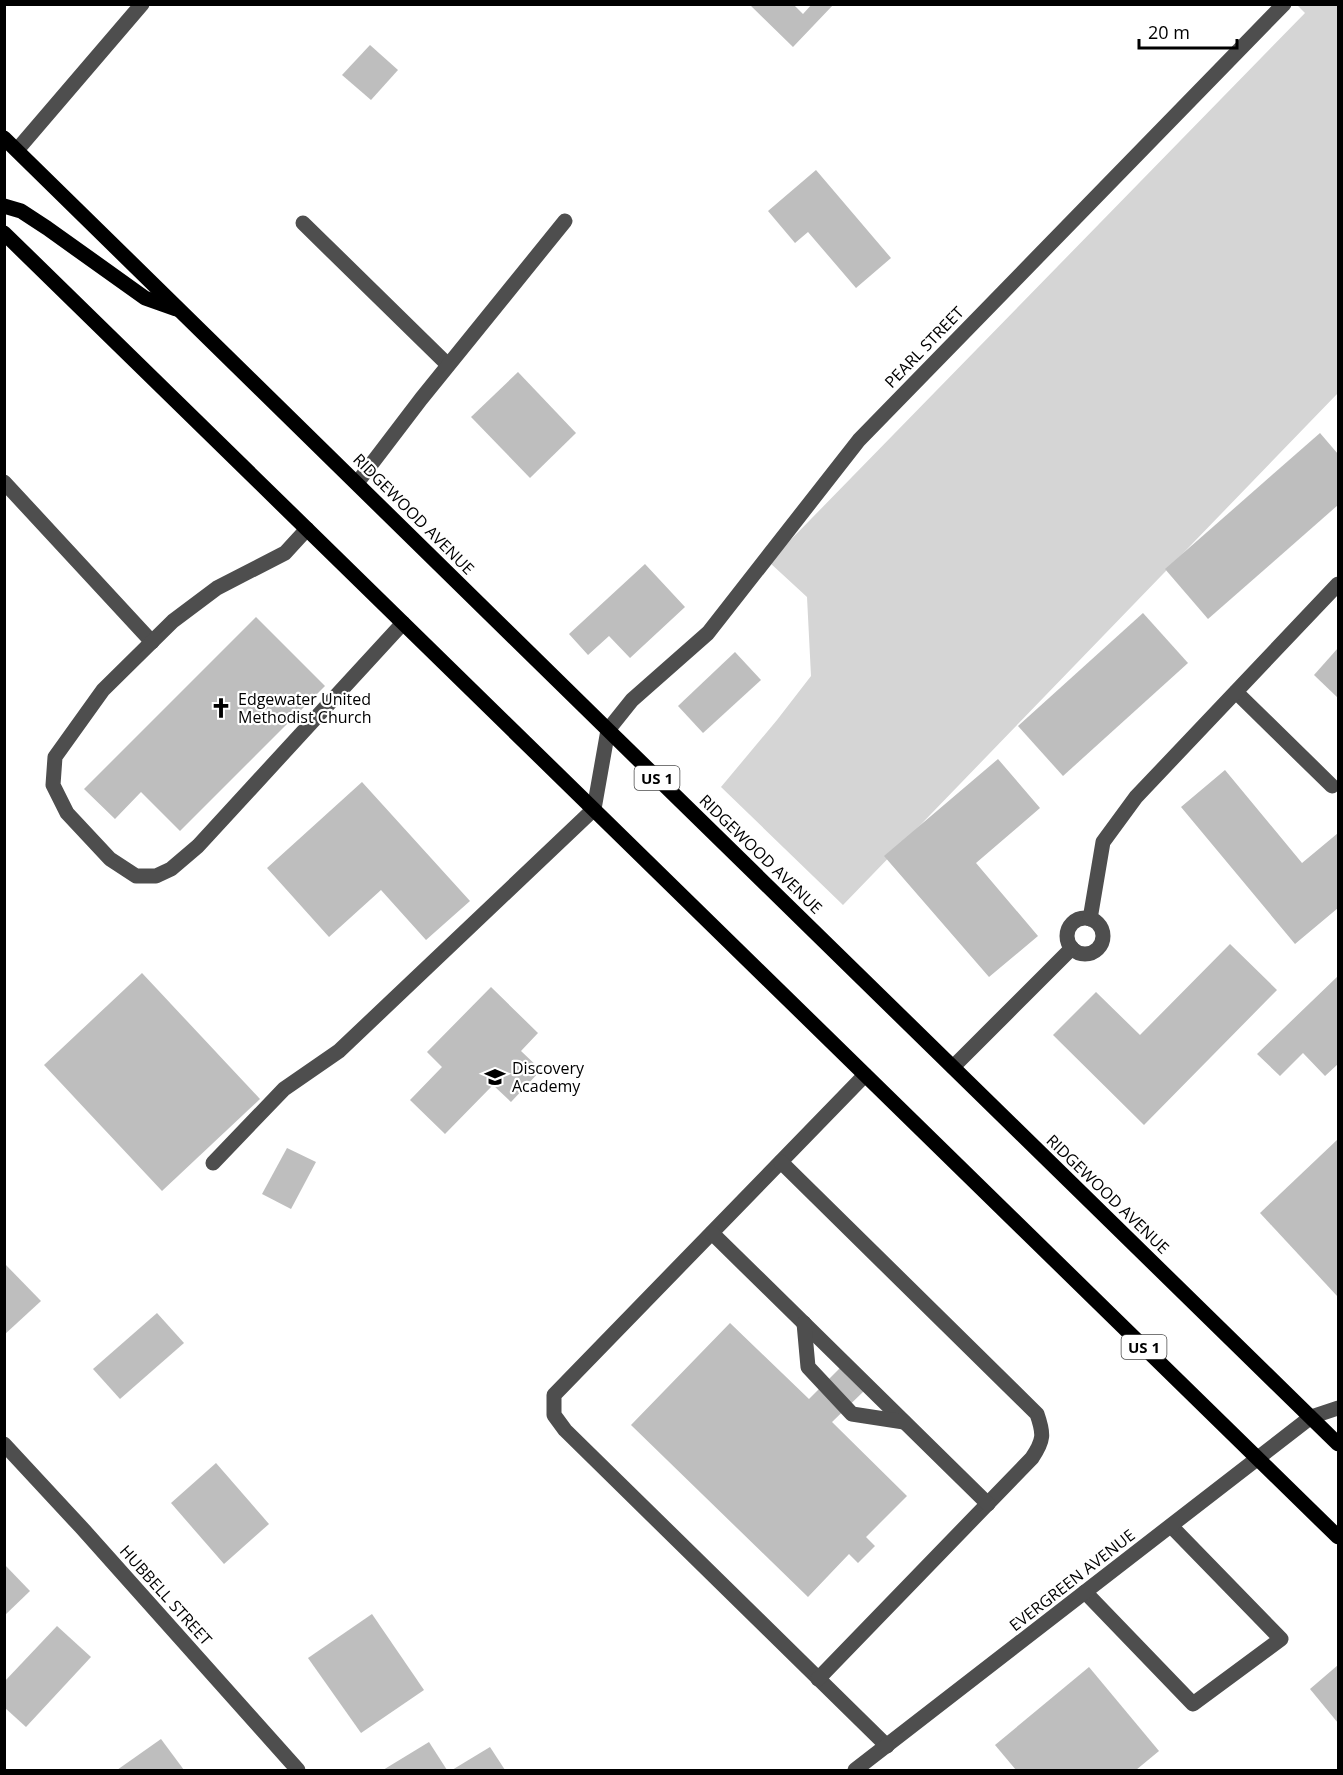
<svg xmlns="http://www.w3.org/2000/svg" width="1343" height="1775" viewBox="0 0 1343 1775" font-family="'Open Sans',sans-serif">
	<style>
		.green { fill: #d5d5d5 }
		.building { fill: #bebebe }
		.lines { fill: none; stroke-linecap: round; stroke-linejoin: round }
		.minor { stroke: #4e4e4e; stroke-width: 15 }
		.major { stroke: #000; stroke-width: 15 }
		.labels { text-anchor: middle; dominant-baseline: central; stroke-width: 4.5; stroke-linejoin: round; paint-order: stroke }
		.shield { fill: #fff; stroke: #4c4c4c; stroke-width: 1.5 }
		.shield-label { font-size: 15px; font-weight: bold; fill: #000 }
		.street-label { font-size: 16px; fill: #000; stroke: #fff }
		.poi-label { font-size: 16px; fill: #000; stroke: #fff; text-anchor: start }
	</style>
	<rect width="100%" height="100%" fill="#fff"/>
	<polygon class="green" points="1297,5 1338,5 1338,393 843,905 721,787 777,720 811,676 807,597 769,562 1305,13"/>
	<g class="building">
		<polygon points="749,4 793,4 803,14 812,4 834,4 793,47"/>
		<polygon points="370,45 398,70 371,100 342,75"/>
		<polygon points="816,170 891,258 856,288 808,232 795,243 768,211"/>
		<polygon points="518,372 576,433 530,478 471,417"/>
		<polygon points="1320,433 1338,454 1338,505 1208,619 1165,569"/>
		<polygon points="645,564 685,607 630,658 609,636 588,655 569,634"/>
		<polygon points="1143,613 1188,663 1063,776 1018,726"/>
		<polygon points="256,617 325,686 180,831 141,792 115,819 84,789"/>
		<polygon points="1338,648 1338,698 1314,675"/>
		<polygon points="735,652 761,680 703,733 678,706"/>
		<polygon points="998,759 1040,808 976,863 1038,936 989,977 884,856"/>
		<polygon points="1225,770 1302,863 1338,833 1338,908 1295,944 1181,807"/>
		<polygon points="362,782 470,901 426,940 381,890 329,937 267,868"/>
		<polygon points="1230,944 1277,990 1144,1125 1053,1035 1096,992 1140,1035"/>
		<polygon points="142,973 260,1099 162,1191 44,1065"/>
		<polygon points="1338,976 1338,1064 1325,1076 1303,1053 1280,1076 1257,1054"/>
		<polygon points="491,987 538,1033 521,1051 541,1070 511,1102 493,1085 445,1134 410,1100 442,1067 427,1052"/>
		<polygon points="1338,1139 1338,1297 1260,1213"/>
		<polygon points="287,1148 316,1162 291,1209 262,1194"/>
		<polygon points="4,1263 41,1301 4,1335"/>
		<polygon points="157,1313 184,1343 120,1399 93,1369"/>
		<polygon points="730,1323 809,1399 841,1367 864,1391 832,1422 907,1496 866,1537 875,1546 858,1563 849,1554 808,1597 631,1425"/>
		<polygon points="216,1463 269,1524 224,1564 171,1503"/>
		<polygon points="4,1564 30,1591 4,1616"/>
		<polygon points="372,1614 424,1690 361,1733 308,1658"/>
		<polygon points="57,1626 91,1657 26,1727 4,1707 4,1682"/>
		<polygon points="1338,1665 1338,1723 1310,1689"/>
		<polygon points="1089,1667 1159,1751 1136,1770 1016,1770 995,1745"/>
		<polygon points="161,1739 184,1770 117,1770"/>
		<polygon points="429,1742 447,1770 383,1770"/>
		<polygon points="490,1747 505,1770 452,1770"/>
	</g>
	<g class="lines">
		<g class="minor">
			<polyline points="17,150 142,4"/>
			<polyline points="303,223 448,365"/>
			<polyline points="4,482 152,642"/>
			<polyline points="357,483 421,399 565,221"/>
			<polyline points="307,529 285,553 217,588 173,621 103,690 55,757 53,785 67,813 110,859 136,876 156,876 171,869 198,846 403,623"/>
			<polyline points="1236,692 1332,786"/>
			<circle cx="1085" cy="936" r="18"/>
			<polyline points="1090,919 1103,842 1136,797 1338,584"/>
			<polyline points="953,1067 1072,948"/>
			<polyline points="865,1075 554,1395 554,1415 565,1430 887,1746"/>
			<path d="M781,1162L1037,1414C1044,1434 1044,1440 1032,1458L818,1679"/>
			<polyline points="213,1163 284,1089 339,1051 594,809 608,730 632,700 708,633 859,440 1284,4"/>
			<polyline points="712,1233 988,1504"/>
			<polyline points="804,1323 808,1367 852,1414 904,1422"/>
			<polyline points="4,1444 81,1527 298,1770"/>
			<polyline points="1085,1592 1193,1704 1281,1639 1171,1526"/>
			<polyline points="855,1770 1311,1417 1338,1408"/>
		</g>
		<g class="major">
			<polyline points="4,138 608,730 1338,1444"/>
			<polyline points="4,206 21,211 47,228 145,298 176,309"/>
			<polyline points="4,233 1338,1537"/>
		</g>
	</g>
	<defs>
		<g id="church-bare" transform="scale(1.62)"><path d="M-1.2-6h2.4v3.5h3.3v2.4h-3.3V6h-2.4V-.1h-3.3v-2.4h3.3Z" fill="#000" stroke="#fff" stroke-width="2.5" paint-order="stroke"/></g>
		<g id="school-bare" transform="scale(1.62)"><path d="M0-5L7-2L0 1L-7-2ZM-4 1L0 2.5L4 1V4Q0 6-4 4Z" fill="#000" stroke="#fff" stroke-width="2.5" paint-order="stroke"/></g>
	</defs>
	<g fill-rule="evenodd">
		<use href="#church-bare" x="221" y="708"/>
		<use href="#school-bare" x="495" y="1077"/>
	</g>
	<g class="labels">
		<g class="shield">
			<rect x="634.5" y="766" width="45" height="24" rx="4.5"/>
			<rect x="1121.5" y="1335" width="45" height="24" rx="4.5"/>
		</g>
		<g class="shield-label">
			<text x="657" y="778">US 1</text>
			<text x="1144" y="1347">US 1</text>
		</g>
		<g class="street-label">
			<text transform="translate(924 347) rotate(-46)">PEARL STREET</text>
			<text transform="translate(414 514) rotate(45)">RIDGEWOOD AVENUE</text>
			<text transform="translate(761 854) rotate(44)">RIDGEWOOD AVENUE</text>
			<text transform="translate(1108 1194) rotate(44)">RIDGEWOOD AVENUE</text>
			<text transform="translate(1072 1580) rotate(-38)">EVERGREEN AVENUE</text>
			<text transform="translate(166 1595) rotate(48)">HUBBELL STREET</text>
		</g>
		<g class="poi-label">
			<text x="238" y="699">Edgewater United<tspan x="238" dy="18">Methodist Church</tspan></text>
			<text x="512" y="1068">Discovery<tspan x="512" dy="18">Academy</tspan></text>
		</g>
	</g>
	<rect width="1343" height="1775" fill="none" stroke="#000000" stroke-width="12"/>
	<path d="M1139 39v9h98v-9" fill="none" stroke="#000000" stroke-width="3"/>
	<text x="1148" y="39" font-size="18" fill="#000000" stroke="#ffffff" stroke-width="4.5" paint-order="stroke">20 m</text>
</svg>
